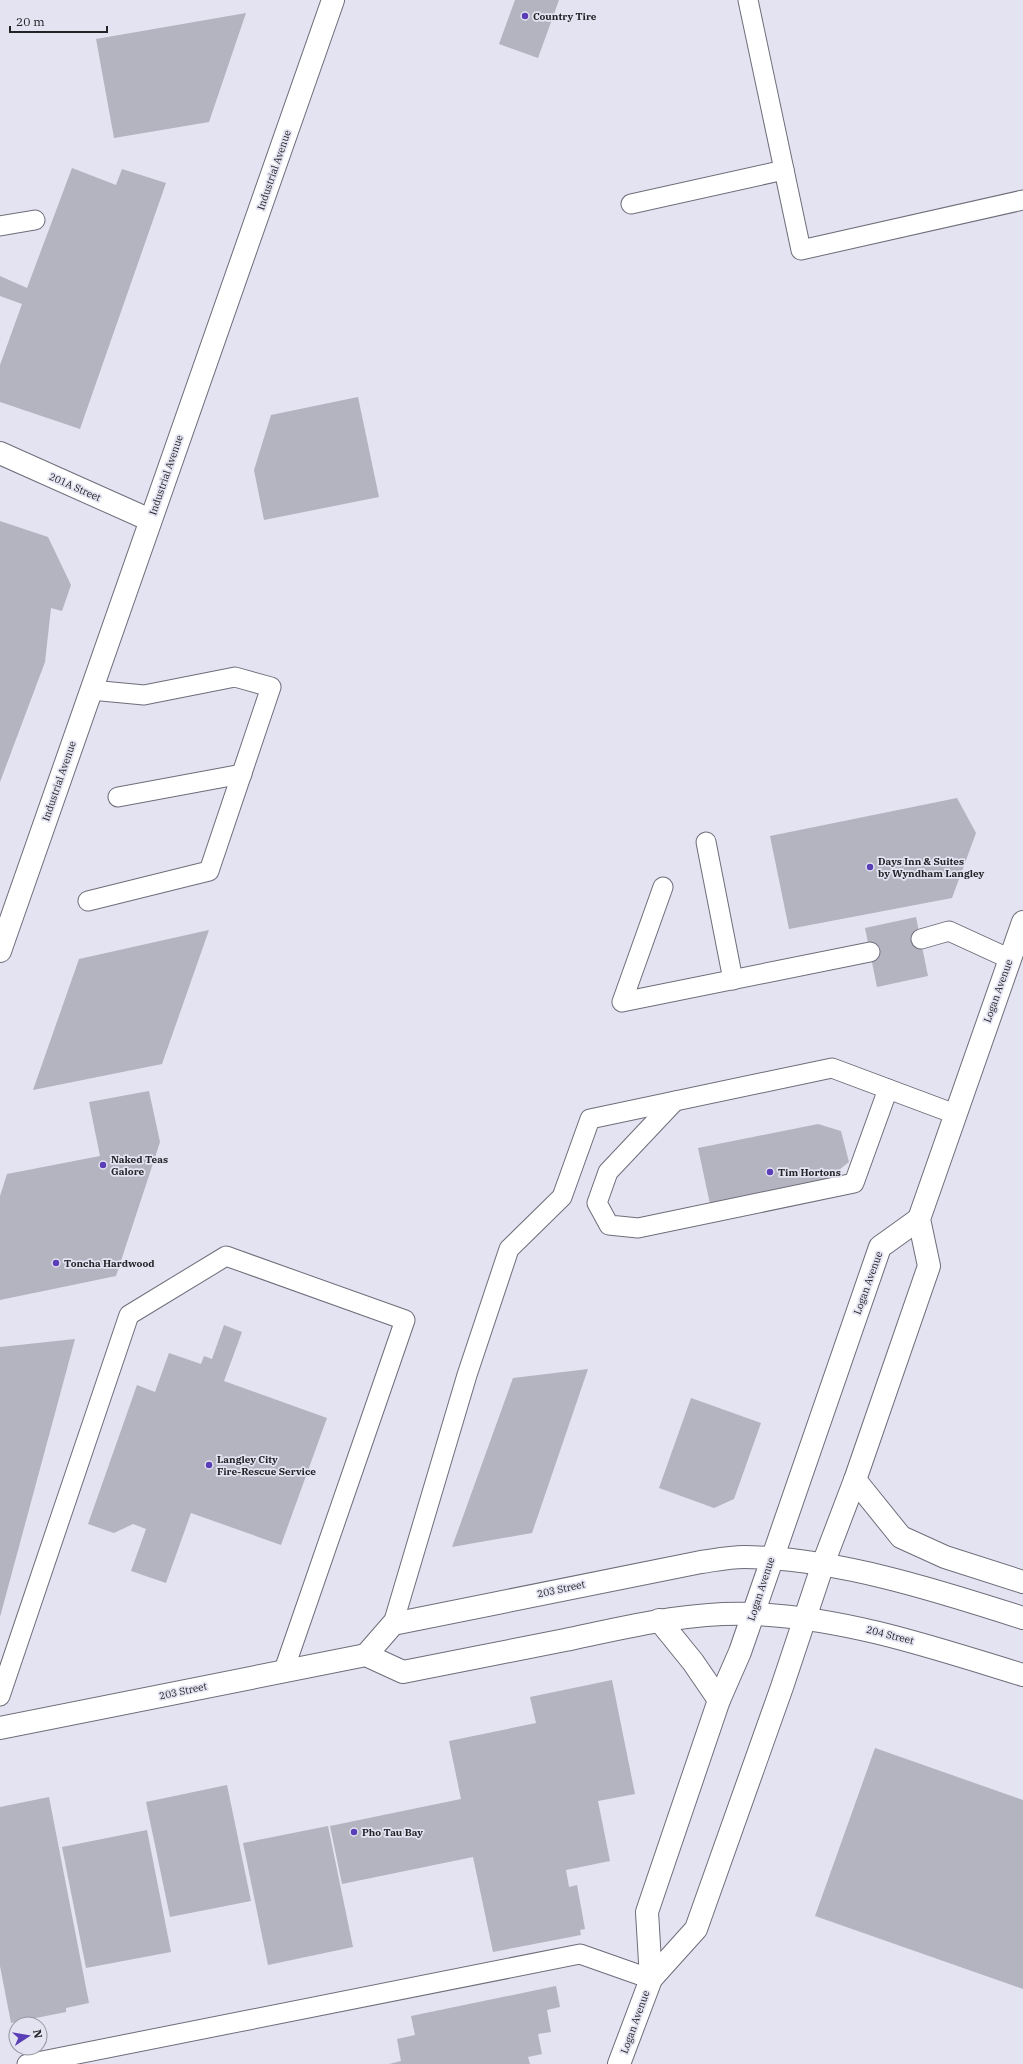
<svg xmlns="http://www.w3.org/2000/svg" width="1023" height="2064" viewBox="0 0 1023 2064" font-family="'IBM Plex Serif',serif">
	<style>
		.building { fill: #b4b3c0 }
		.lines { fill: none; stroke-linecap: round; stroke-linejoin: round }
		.service-casing { stroke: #6e6d7a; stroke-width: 21 }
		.tertiary-casing { stroke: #6e6d7a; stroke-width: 24 }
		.secondary-casing { stroke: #6e6d7a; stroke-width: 24 }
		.service { stroke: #fff; stroke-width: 19 }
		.tertiary { stroke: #fff; stroke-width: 22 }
		.secondary { stroke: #fff; stroke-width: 22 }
		.poi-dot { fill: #5a3eb6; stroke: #e3e3f1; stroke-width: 1.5 }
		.labels { text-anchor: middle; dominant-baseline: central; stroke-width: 3.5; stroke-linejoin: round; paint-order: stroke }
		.poi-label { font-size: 10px; font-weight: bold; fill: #222227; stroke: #e3e3f1; text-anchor: start }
		.street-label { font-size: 10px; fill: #222227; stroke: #e3e3f1 }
	</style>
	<rect width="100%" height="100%" fill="#e3e3f1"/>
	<g class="building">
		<polygon points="515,0 559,0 538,58 499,44"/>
		<polygon points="246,13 209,122 114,138 96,39"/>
		<polygon points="72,168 116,185 122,169 166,183 80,429 0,402 0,365 22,304 0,296 0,276 27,288"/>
		<polygon points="358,397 379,497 264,520 254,470 271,415"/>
		<polygon points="0,521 48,537 71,585 62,611 51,608 45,662 0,782"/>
		<polygon points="957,798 976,833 952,898 789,929 770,836"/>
		<polygon points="916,917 928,976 877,987 865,928"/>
		<polygon points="209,930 162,1064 33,1090 79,959"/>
		<polygon points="149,1091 160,1142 116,1276 0,1300 0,1196 7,1174 100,1156 89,1102"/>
		<polygon points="818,1124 841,1131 849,1162 825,1181 710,1204 698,1148"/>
		<polygon points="224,1325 242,1332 224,1381 327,1418 281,1545 191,1513 166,1583 131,1571 146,1529 133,1524 114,1533 88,1524 137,1385 155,1392 169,1353 201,1364 204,1356 212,1359"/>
		<polygon points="75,1339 0,1617 0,1347"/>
		<polygon points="588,1369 532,1533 452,1547 513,1378"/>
		<polygon points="691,1398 761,1423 734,1499 714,1508 659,1488"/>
		<polygon points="612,1680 635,1794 598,1801 610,1861 566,1870 569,1887 577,1885 585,1929 580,1930 581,1935 493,1952 473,1857 342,1884 330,1826 461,1799 449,1741 536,1723 530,1697"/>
		<polygon points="875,1748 1023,1800 1023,1989 815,1916"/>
		<polygon points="227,1785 251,1901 170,1917 146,1802"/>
		<polygon points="49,1797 89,2003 66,2008 66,2012 11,2023 0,1966 0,1807"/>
		<polygon points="328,1826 353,1947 268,1965 243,1843"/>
		<polygon points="147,1830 171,1952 86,1968 62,1847"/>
		<polygon points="556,1986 560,2007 547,2010 551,2032 538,2034 542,2054 528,2057 530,2064 389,2064 401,2061 397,2039 415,2035 411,2016"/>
	</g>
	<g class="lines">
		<g class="service-casing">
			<g id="service">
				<polyline points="748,0 801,250 1023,200"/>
				<polyline points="631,204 784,170"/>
				<polyline points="0,226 35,220"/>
				<polyline points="118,797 242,774"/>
				<polyline points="706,842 733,980"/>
				<polyline points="663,887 622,1002 870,952"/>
				<polyline points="88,901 209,871 271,687 235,677 144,695 91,690"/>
				<polyline points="921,939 949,931 1010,959"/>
				<polyline points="675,1101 608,1172 597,1203 609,1225 638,1228 854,1183 888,1089"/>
				<polyline points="393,1624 467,1375 509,1249 562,1197 590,1119 832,1068 955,1114"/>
				<polyline points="0,1696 129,1315 226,1256 405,1320 284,1670"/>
				<polyline points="27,2064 580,1954 651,1979"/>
			</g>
		</g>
		<g class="tertiary-casing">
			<g id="tertiary">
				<polyline points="0,453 150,520"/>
				<polyline points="0,951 333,0"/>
			</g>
		</g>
		<g class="secondary-casing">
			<g id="secondary">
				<polyline points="855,1480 901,1537 945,1557 1023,1582"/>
				<polyline points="659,1620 693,1662 719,1700"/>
				<path d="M366,1655L393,1624L701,1562C715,1560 730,1557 744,1557C835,1558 936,1590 1023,1618"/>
				<path d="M0,1728L366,1655L403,1672C457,1661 511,1651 565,1640C627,1627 690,1611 754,1614C847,1618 935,1648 1023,1675"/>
				<polyline points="651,1979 647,1912 719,1700 740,1652 880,1247 919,1219"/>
				<polyline points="619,2064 651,1979 696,1929 782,1687 823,1564 855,1480 929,1266 919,1219 1023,922"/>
			</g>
		</g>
		<use href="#service" class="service"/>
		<use href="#tertiary" class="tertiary"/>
		<use href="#secondary" class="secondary"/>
	</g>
	<g class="poi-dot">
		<circle cx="525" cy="16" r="4"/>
		<circle cx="870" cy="867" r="4"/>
		<circle cx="103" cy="1165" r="4"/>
		<circle cx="770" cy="1172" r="4"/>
		<circle cx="56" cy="1263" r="4"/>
		<circle cx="209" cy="1465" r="4"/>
		<circle cx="354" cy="1832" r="4"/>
	</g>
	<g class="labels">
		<g class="poi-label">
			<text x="533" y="16">Country Tire</text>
			<text x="878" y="861">Days Inn &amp; Suites<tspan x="878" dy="12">by Wyndham Langley</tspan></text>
			<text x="111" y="1159">Naked Teas<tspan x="111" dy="12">Galore</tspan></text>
			<text x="778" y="1172">Tim Hortons</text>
			<text x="64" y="1263">Toncha Hardwood</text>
			<text x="217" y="1459">Langley City<tspan x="217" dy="12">Fire-Rescue Service</tspan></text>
			<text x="362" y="1832">Pho Tau Bay</text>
		</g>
		<g class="street-label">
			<text transform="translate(274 170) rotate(-71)">Industrial Avenue</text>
			<text transform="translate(166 475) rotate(-71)">Industrial Avenue</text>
			<text transform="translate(75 487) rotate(24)">201A Street</text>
			<text transform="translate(59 781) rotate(-71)">Industrial Avenue</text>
			<text transform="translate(998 991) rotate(-70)">Logan Avenue</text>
			<text transform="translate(868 1283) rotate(-70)">Logan Avenue</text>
			<text transform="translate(561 1589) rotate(-12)">203 Street</text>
			<text transform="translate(761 1589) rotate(-72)">Logan Avenue</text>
			<text transform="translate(890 1635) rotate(14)">204 Street</text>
			<text transform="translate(183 1691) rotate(-12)">203 Street</text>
			<text transform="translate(635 2022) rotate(-70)">Logan Avenue</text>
		</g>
	</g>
	<g transform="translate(28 2036) rotate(78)"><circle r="19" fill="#e3e3f1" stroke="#9696a0"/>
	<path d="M0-3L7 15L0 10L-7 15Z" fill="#5a3eb6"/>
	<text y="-6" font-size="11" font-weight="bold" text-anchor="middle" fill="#222227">N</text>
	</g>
	<path d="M10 26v6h97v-6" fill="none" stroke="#222227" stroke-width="2"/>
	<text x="16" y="26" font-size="12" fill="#222227" stroke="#e3e3f1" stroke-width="3" paint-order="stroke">20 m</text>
</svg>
